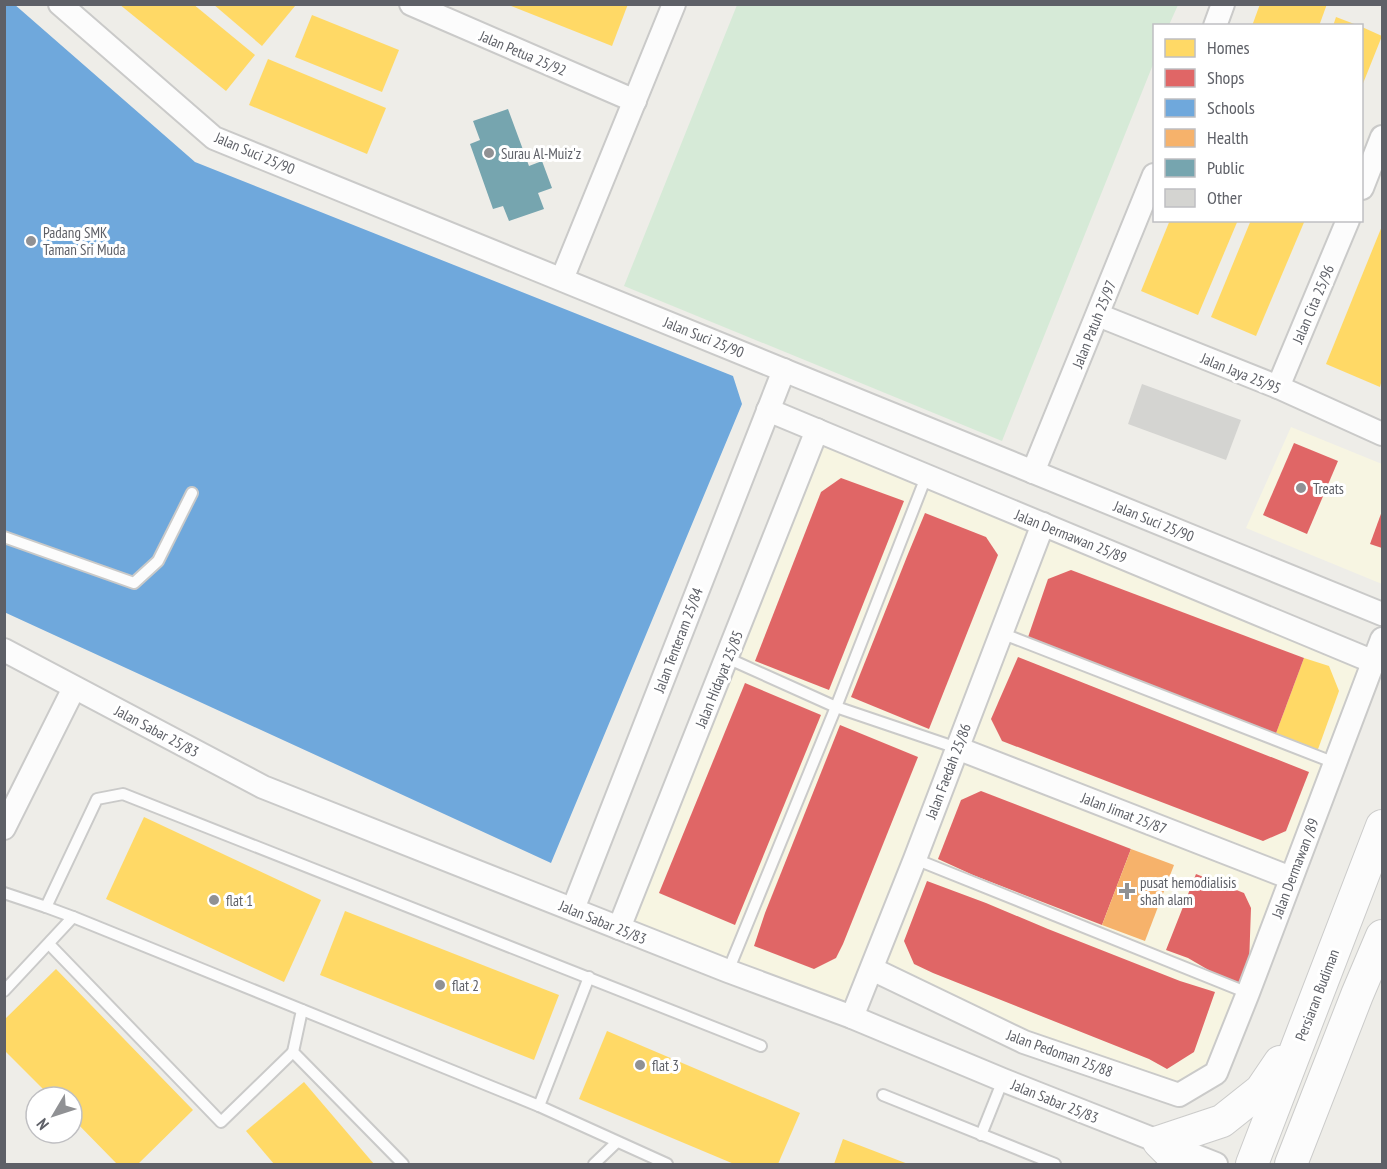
<svg xmlns="http://www.w3.org/2000/svg" width="1387" height="1169" viewBox="0 0 1387 1169" font-family="'PT Sans Narrow',sans-serif">
	<style>
		.commercial { fill: #f7f5e2 }
		.green { fill: #d6ead7 }
		.homes { fill: #ffd966 }
		.shops { fill: #e06666 }
		.schools { fill: #6fa8dc }
		.health { fill: #f6b26b }
		.public { fill: #76a5af }
		.building { fill: #d4d4d1 }
		.lines { fill: none; stroke-linecap: round; stroke-linejoin: round }
		.service-casing { stroke: #cacac9; stroke-width: 14 }
		.minor-casing { stroke: #cacac9; stroke-width: 26 }
		.secondary-casing { stroke: #cbcbca; stroke-width: 34 }
		.service { stroke: #fcfcfc; stroke-width: 10 }
		.minor { stroke: #fcfcfc; stroke-width: 22 }
		.secondary { stroke: #fcfcfc; stroke-width: 32 }
		.poi-dot { fill: #909194; stroke: #fff; stroke-width: 2 }
		.labels { text-anchor: middle; dominant-baseline: central; stroke-width: 6; stroke-linejoin: round; paint-order: stroke }
		.street-label { font-size: 15px; fill: #5e6067; stroke: #fff }
		.poi-label { font-size: 15px; fill: #5e6067; stroke: #fff; text-anchor: start }
	</style>
	<rect width="100%" height="100%" fill="#eeede8"/>
	<g class="commercial">
		<polygon points="1291,427 1382,464 1382,584 1246,528"/>
		<polygon points="822,443 1362,667 1208,1066 1179,1084 1026,1032 869,955 846,1004 631,922"/>
	</g>
	<polygon class="green" points="737,5 1178,5 1169,25 1154,26 1154,62 1002,441 624,286"/>
	<g class="homes">
		<polygon points="119,4 193,4 255,55 226,91"/>
		<polygon points="213,4 294,4 295,6 262,46"/>
		<polygon points="506,4 628,4 612,46"/>
		<polygon points="1260,4 1327,4 1319,26 1252,26"/>
		<polygon points="312,15 399,50 382,92 295,57"/>
		<polygon points="1336,17 1357,25 1357,26 1333,26"/>
		<polygon points="1362,27 1382,36 1362,86"/>
		<polygon points="268,59 386,108 367,154 249,105"/>
		<polygon points="1170,220 1238,220 1198,315 1141,291"/>
		<polygon points="1251,220 1305,220 1256,336 1211,317"/>
		<polygon points="1382,226 1382,379 1380,387 1326,364"/>
		<polygon points="1304,658 1329,666 1339,691 1317,752 1275,736"/>
		<polygon points="144,817 321,900 284,982 106,899"/>
		<polygon points="345,911 559,995 534,1060 320,975"/>
		<polygon points="56,969 193,1110 138,1164 117,1164 72,1118 72,1097 51,1097 4,1050 4,1020"/>
		<polygon points="607,1031 800,1113 778,1164 734,1164 579,1099"/>
		<polygon points="304,1082 374,1164 274,1164 246,1131"/>
		<polygon points="843,1139 908,1164 834,1164"/>
	</g>
	<g class="shops">
		<polygon points="1294,443 1338,461 1307,534 1263,515"/>
		<polygon points="841,478 904,501 829,690 755,661 821,492"/>
		<polygon points="1382,511 1382,548 1370,544"/>
		<polygon points="925,513 986,537 998,555 929,729 851,697 908,554"/>
		<polygon points="1071,570 1304,658 1275,736 1027,640 1048,579"/>
		<polygon points="1018,657 1309,772 1286,831 1263,841 1002,741 991,719"/>
		<polygon points="745,683 821,715 735,925 659,893"/>
		<polygon points="840,725 918,757 843,944 836,958 814,969 754,946 765,913"/>
		<polygon points="981,791 1131,849 1102,925 973,875 938,859 961,800"/>
		<polygon points="1196,874 1244,893 1251,908 1248,993 1188,958 1166,950"/>
		<polygon points="927,881 986,903 1048,929 1180,981 1215,992 1194,1052 1167,1069 1149,1059 933,973 914,964 904,941"/>
	</g>
	<polygon class="schools" points="4,4 14,4 195,162 733,376 742,404 551,863 4,612"/>
	<polygon class="health" points="1131,849 1174,865 1145,941 1102,925"/>
	<polygon class="public" points="508,109 529,166 542,161 552,188 538,193 544,209 509,221 503,206 493,209 470,144 480,140 473,121"/>
	<polygon class="building" points="1142,384 1241,420 1226,460 1128,424"/>
	<g class="lines">
		<g class="service-casing">
			<g id="service">
				<polyline points="4,537 134,583 158,561 192,493"/>
				<polyline points="1001,633 1335,763"/>
				<polyline points="727,658 836,707 957,748"/>
				<polyline points="915,859 1248,993"/>
				<polyline points="4,893 46,907 97,799 123,794 761,1046"/>
				<polyline points="46,907 73,917 539,1106 667,1164"/>
				<polyline points="49,944 221,1122 293,1052"/>
				<polyline points="728,971 836,707 926,477"/>
				<polyline points="4,991 73,917"/>
				<polyline points="302,1010 293,1052 403,1164"/>
				<polyline points="883,1095 1055,1164"/>
				<polyline points="539,1106 589,977"/>
				<polyline points="981,1135 1003,1080"/>
				<polyline points="594,1164 617,1142"/>
			</g>
		</g>
		<g class="minor-casing">
			<g id="minor">
				<polyline points="60,4 214,138 1382,614"/>
				<polyline points="411,4 635,101"/>
				<polyline points="1215,26 1223,4"/>
				<polyline points="1362,188 1382,137"/>
				<polyline points="562,279 674,4"/>
				<polyline points="1098,315 1278,387 1382,434"/>
				<polyline points="1278,387 1348,220"/>
				<polyline points="768,410 1374,662"/>
				<polyline points="1033,472 1154,175"/>
				<polyline points="4,650 263,787 728,971 852,1017 1003,1080 1216,1164"/>
				<polyline points="957,748 1291,878"/>
				<polyline points="4,828 74,688"/>
				<polyline points="573,909 784,370"/>
				<polyline points="619,928 817,430"/>
				<polyline points="872,969 1024,1042 1179,1095 1216,1073 1248,993 1382,639"/>
				<polyline points="852,1017 915,859 1043,524"/>
			</g>
		</g>
		<g class="secondary-casing">
			<g id="secondary">
				<polyline points="1181,1164 1159,1142 1222,1121 1261,1090 1280,1062"/>
				<polyline points="1252,1164 1382,826"/>
				<polyline points="1291,1164 1357,995 1382,936"/>
			</g>
		</g>
		<use href="#service" class="service"/>
		<use href="#minor" class="minor"/>
		<use href="#secondary" class="secondary"/>
	</g>
	<g class="poi-dot">
		<circle cx="489" cy="153" r="6"/>
		<circle cx="31" cy="241" r="6"/>
		<circle cx="1301" cy="488" r="6"/>
		<path d="M1124 882h6v6h6v6h-6v6h-6v-6h-6v-6h6z"/>
		<circle cx="214" cy="900" r="6"/>
		<circle cx="440" cy="985" r="6"/>
		<circle cx="640" cy="1065" r="6"/>
	</g>
	<g class="labels">
		<g class="street-label">
			<text transform="translate(523 53) rotate(23)">Jalan Petua 25/92</text>
			<text transform="translate(255 153) rotate(23)">Jalan Suci 25/90</text>
			<text transform="translate(1313 304) rotate(-67)">Jalan Cita 25/96</text>
			<text transform="translate(1094 324) rotate(-68)">Jalan Patuh 25/97</text>
			<text transform="translate(704 337) rotate(22)">Jalan Suci 25/90</text>
			<text transform="translate(1241 373) rotate(22)">Jalan Jaya 25/95</text>
			<text transform="translate(1154 521) rotate(22)">Jalan Suci 25/90</text>
			<text transform="translate(1071 536) rotate(22)">Jalan Dermawan 25/89</text>
			<text transform="translate(678 640) rotate(-69)">Jalan Tenteram 25/84</text>
			<text transform="translate(719 679) rotate(-68)">Jalan Hidayat 25/85</text>
			<text transform="translate(157 731) rotate(28)">Jalan Sabar 25/83</text>
			<text transform="translate(948 771) rotate(-69)">Jalan Faedah 25/86</text>
			<text transform="translate(1124 813) rotate(21)">Jalan Jimat 25/87</text>
			<text transform="translate(1295 868) rotate(-69)">Jalan Dermawan /89</text>
			<text transform="translate(603 922) rotate(22)">Jalan Sabar 25/83</text>
			<text transform="translate(1317 995) rotate(-69)">Persiaran Budiman</text>
			<text transform="translate(1060 1053) rotate(20)">Jalan Pedoman 25/88</text>
			<text transform="translate(1055 1101) rotate(22)">Jalan Sabar 25/83</text>
		</g>
		<g class="poi-label">
			<text x="501" y="153">Surau Al-Muiz'z</text>
			<text x="43" y="232">Padang SMK<tspan x="43" dy="17">Taman Sri Muda</tspan></text>
			<text x="1313" y="488">Treats</text>
			<text x="1140" y="882">pusat hemodialisis<tspan x="1140" dy="17">shah alam</tspan></text>
			<text x="226" y="900">flat 1</text>
			<text x="452" y="985">flat 2</text>
			<text x="652" y="1065">flat 3</text>
		</g>
	</g>
	<rect width="1387" height="1169" fill="none" stroke="#5e6067" stroke-width="12"/>
	<rect x="1153" y="24" width="210" height="198" fill="#ffffff" stroke="#bfbfc2" stroke-width="1.5"/>
	<rect x="1165" y="39" width="30" height="18" fill="#ffd966" stroke="#bfbfc2" stroke-width="1.5"/>
	<text x="1207" y="54" font-size="18" fill="#5e6067">Homes</text>
	<rect x="1165" y="69" width="30" height="18" fill="#e06666" stroke="#bfbfc2" stroke-width="1.5"/>
	<text x="1207" y="84" font-size="18" fill="#5e6067">Shops</text>
	<rect x="1165" y="99" width="30" height="18" fill="#6fa8dc" stroke="#bfbfc2" stroke-width="1.5"/>
	<text x="1207" y="114" font-size="18" fill="#5e6067">Schools</text>
	<rect x="1165" y="129" width="30" height="18" fill="#f6b26b" stroke="#bfbfc2" stroke-width="1.5"/>
	<text x="1207" y="144" font-size="18" fill="#5e6067">Health</text>
	<rect x="1165" y="159" width="30" height="18" fill="#76a5af" stroke="#bfbfc2" stroke-width="1.5"/>
	<text x="1207" y="174" font-size="18" fill="#5e6067">Public</text>
	<rect x="1165" y="189" width="30" height="18" fill="#d4d4d1" stroke="#bfbfc2" stroke-width="1.5"/>
	<text x="1207" y="204" font-size="18" fill="#5e6067">Other</text>
	<g transform="translate(54 1115) rotate(231)"><circle r="28" fill="#ffffff" stroke="#bfbfc2" stroke-width="1.5"/>
	<path d="M0-4.5L10 22L0 15L-10 22Z" fill="#909194"/>
	<text y="-9" font-size="16" font-weight="bold" text-anchor="middle" fill="#5e6067">N</text>
	</g>
</svg>
